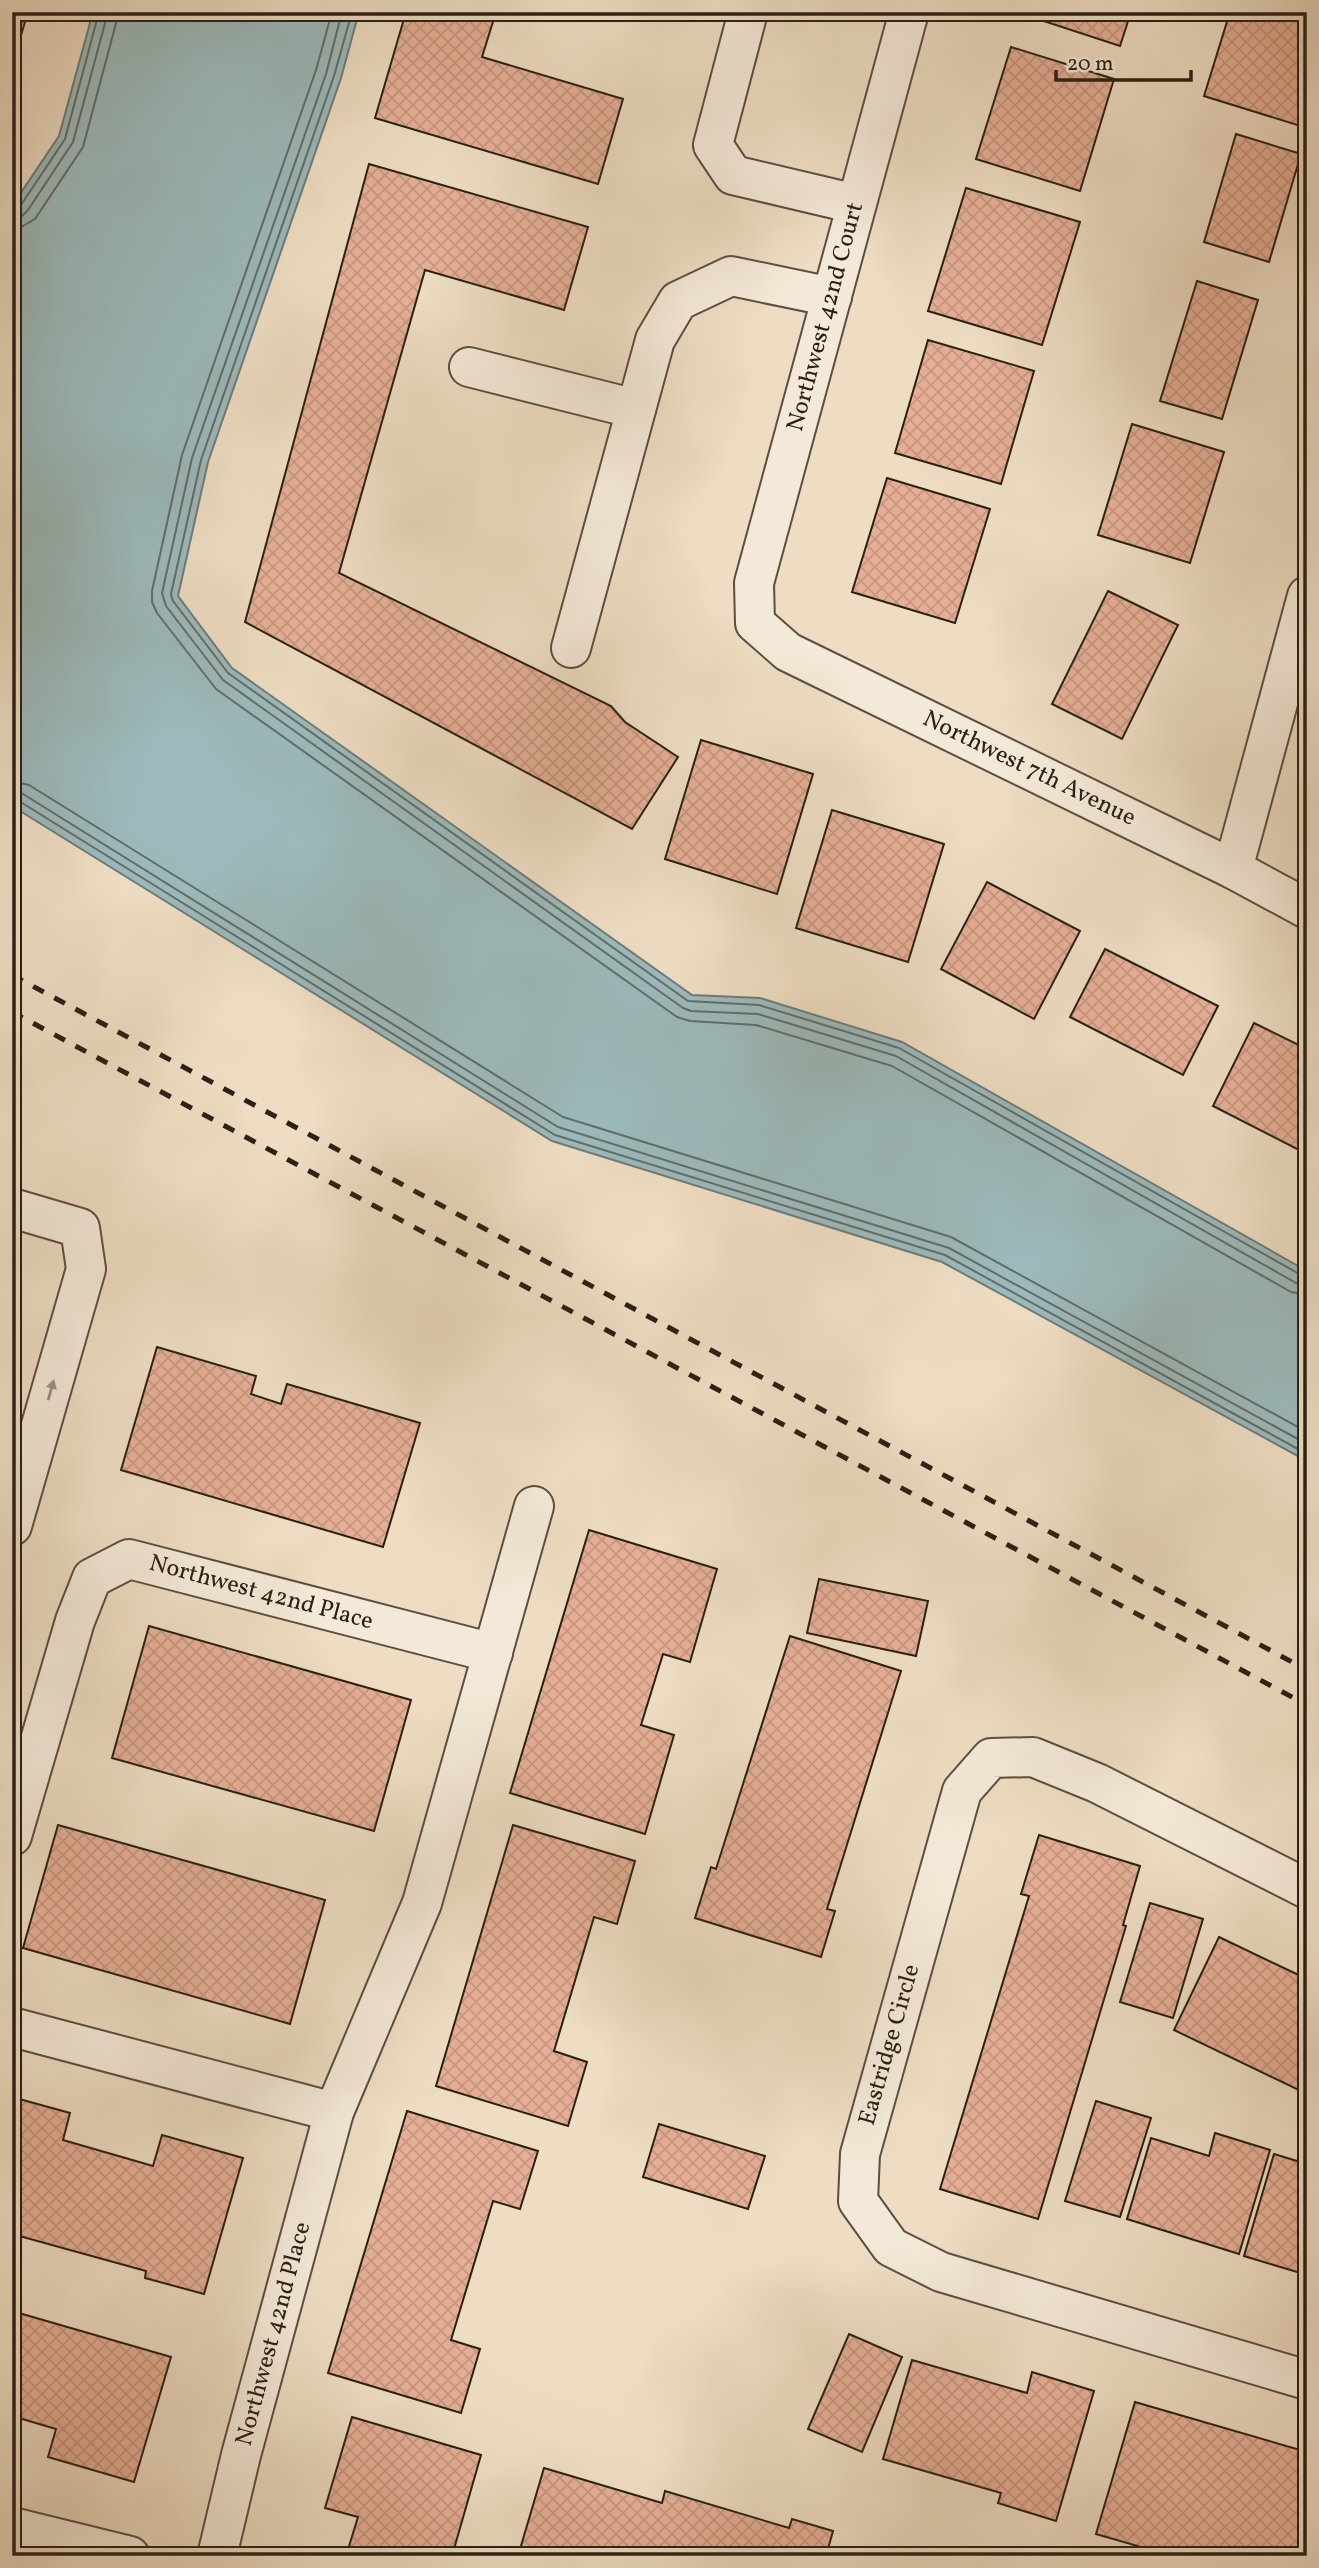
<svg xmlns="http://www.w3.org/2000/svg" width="1319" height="2568" viewBox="0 0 1319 2568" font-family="Vollkorn,serif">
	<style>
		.water { fill: #9cbabc; stroke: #6e7c7a; stroke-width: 2 }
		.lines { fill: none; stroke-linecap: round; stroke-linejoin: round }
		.shore { stroke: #626d69; stroke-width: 2 }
		.building { fill: url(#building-cross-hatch); stroke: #292016; stroke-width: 2 }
		.minor-casing { stroke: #5a4f41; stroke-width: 42 }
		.minor { stroke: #f4e9d8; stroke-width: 38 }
		.rail { stroke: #292016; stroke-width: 5; stroke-dasharray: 12 12; stroke-linecap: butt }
		.oneway { fill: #998f81 }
		.labels { text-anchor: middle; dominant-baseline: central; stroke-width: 7; stroke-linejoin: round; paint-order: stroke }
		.street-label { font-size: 24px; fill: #292016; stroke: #f4e9d8 }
	</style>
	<defs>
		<pattern id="building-cross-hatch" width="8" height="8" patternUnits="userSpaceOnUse" patternTransform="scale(1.75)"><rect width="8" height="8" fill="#e6af95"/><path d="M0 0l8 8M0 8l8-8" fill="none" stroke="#c59680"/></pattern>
	</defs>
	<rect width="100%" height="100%" fill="#eeddc3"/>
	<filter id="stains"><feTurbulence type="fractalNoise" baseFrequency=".00286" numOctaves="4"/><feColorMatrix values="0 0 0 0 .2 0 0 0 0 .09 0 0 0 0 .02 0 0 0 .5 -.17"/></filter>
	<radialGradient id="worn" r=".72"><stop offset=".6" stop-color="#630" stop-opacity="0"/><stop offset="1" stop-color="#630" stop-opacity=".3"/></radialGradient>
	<polygon class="water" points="93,12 359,12 341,78 208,462 178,596 232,668 692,995 760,998 902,1042 1307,1271 1307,1461 942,1262 552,1141 12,806 12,206 59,136"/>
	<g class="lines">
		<g class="shore">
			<polyline points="332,12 316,70 182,455 152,591 152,602 157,613 216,689 677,1017 690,1021 756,1025 892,1066 1291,1292 1307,1295"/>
			<polyline points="342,12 326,74 192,458 162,593 166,606 223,680 683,1008 691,1011 758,1014 896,1056 1296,1283 1307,1285"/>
			<polyline points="352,12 334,76 201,460 171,594 173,601 228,673 688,1001 759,1005 899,1048 1301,1275 1307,1276"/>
			<polyline points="12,209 21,205 65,139 99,12"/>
			<polyline points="12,217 22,216 28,210 73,142 108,12"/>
			<polyline points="12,228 23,226 35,219 83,147 119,12"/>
			<polyline points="12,781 29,785 563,1117 951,1237 1307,1432"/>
			<polyline points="12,791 23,794 558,1127 949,1248 1307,1444"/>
			<polyline points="12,800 19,801 555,1135 945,1255 1307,1454"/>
		</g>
	</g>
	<g class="building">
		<polygon points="12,12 28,12 12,65"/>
		<polygon points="406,12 496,12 482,57 623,99 598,184 375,118"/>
		<polygon points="1016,12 1131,12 1120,46"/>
		<polygon points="1230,12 1238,12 1267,21 1270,12 1307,12 1307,128 1204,96"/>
		<polygon points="1011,47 1114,79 1080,191 976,159"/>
		<polygon points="1236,134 1301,154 1269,262 1204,242"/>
		<polygon points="369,164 588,227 564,310 425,270 339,573 611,706 625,722 678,757 632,829 245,622"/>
		<polygon points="966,188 1080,222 1042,345 928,311"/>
		<polygon points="1197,281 1258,300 1222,419 1160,401"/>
		<polygon points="928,340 1034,371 1001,484 895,453"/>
		<polygon points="1132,424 1224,452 1190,563 1098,535"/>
		<polygon points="887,478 990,509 955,623 852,592"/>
		<polygon points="1108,591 1178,625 1122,739 1052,704"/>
		<polygon points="701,740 813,774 777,894 665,859"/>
		<polygon points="832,810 944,844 908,962 796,928"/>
		<polygon points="987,882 1080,931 1034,1019 941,969"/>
		<polygon points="1105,949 1218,1006 1183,1075 1070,1017"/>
		<polygon points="1254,1023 1307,1049 1307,1154 1213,1106"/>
		<polygon points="157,1347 256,1376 251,1394 281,1404 287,1384 420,1423 383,1547 121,1470"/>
		<polygon points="589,1530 717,1569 690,1662 663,1654 641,1725 674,1735 645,1834 510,1793"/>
		<polygon points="819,1579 928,1601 916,1656 807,1633"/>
		<polygon points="149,1626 411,1700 374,1831 112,1758"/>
		<polygon points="790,1636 901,1671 827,1909 835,1911 821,1957 695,1918 711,1867 716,1869"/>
		<polygon points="58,1825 325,1900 290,2024 23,1948"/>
		<polygon points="513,1825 635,1861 617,1924 594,1917 554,2051 587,2062 568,2126 436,2086"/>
		<polygon points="1039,1835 1140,1866 1123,1925 1126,1926 1038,2219 940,2189 1029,1896 1021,1894"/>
		<polygon points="1150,1903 1203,1919 1173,2018 1120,2002"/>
		<polygon points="1219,1937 1307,1979 1307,2094 1174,2030"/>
		<polygon points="12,2097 70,2113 63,2140 153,2166 162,2135 243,2158 204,2294 145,2278 146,2271 12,2234"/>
		<polygon points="1096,2101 1151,2118 1120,2217 1065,2201"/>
		<polygon points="407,2111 538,2151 520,2209 493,2201 451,2340 480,2349 461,2413 328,2373"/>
		<polygon points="659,2124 765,2156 748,2209 643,2177"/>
		<polygon points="1215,2133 1270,2150 1239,2254 1127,2219 1151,2138 1209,2156"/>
		<polygon points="1274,2154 1307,2164 1307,2275 1244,2256"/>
		<polygon points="12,2311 171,2357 134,2482 48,2457 56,2429 12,2416"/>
		<polygon points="849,2334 902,2357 862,2452 808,2429"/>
		<polygon points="912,2360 1027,2393 1032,2372 1094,2391 1056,2521 998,2503 1001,2493 883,2459"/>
		<polygon points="1135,2402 1307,2452 1307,2556 1172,2556 1096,2534"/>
		<polygon points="352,2417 481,2455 452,2556 346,2556 358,2517 325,2508"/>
		<polygon points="544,2468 662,2503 665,2491 789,2528 792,2519 833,2531 826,2556 518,2556"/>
	</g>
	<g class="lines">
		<g class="minor-casing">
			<g id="minor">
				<polyline points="748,12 713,145 733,175 856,204"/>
				<polyline points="909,12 754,583 755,623 788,652 1233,869 1307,909"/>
				<polyline points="469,367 636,409"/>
				<polyline points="571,648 655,340 678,301 731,276 832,297"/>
				<polyline points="1233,869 1307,596"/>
				<polyline points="12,1208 80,1228 86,1269 12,1526"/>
				<polyline points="12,1836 75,1621 92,1578 129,1559 493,1653"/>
				<polyline points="1307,1889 1097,1783 1033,1757 991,1758 962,1791 860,2154 858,2201 891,2247 941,2272 1307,2380"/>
				<polyline points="12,2027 334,2112"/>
				<polyline points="12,2527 130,2556"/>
				<polyline points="217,2556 241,2455 334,2112 422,1903 534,1506"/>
			</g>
		</g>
		<use href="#minor" class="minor"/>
		<g class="rail">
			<polyline points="12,975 1307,1670"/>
			<polyline points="12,1012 1307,1705"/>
		</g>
	</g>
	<defs><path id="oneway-solid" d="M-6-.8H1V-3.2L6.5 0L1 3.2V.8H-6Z" transform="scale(1.75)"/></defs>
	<use class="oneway" href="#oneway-solid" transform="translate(51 1390) rotate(-74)"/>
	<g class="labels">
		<g class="street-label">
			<text transform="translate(826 317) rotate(-75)">Northwest 42nd Court</text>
			<text transform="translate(1029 769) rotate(26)">Northwest 7th Avenue</text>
			<text transform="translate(261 1593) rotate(15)">Northwest 42nd Place</text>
			<text transform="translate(890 2045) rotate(-74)">Eastridge Circle</text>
			<text transform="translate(274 2334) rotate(-75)">Northwest 42nd Place</text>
		</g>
	</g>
	<rect width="1319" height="2568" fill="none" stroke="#eeddc3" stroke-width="42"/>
	<rect x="14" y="14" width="1291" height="2540" fill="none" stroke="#292016" stroke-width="3.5"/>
	<rect x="21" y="21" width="1277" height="2526" fill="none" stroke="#292016" stroke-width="2"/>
	<path d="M1056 70v10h135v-10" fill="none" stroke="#292016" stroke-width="3.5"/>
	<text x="1067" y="70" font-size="21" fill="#292016" stroke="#f4e9d8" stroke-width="5" paint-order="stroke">20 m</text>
	<rect width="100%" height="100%" filter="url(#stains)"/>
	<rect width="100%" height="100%" fill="url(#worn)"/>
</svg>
